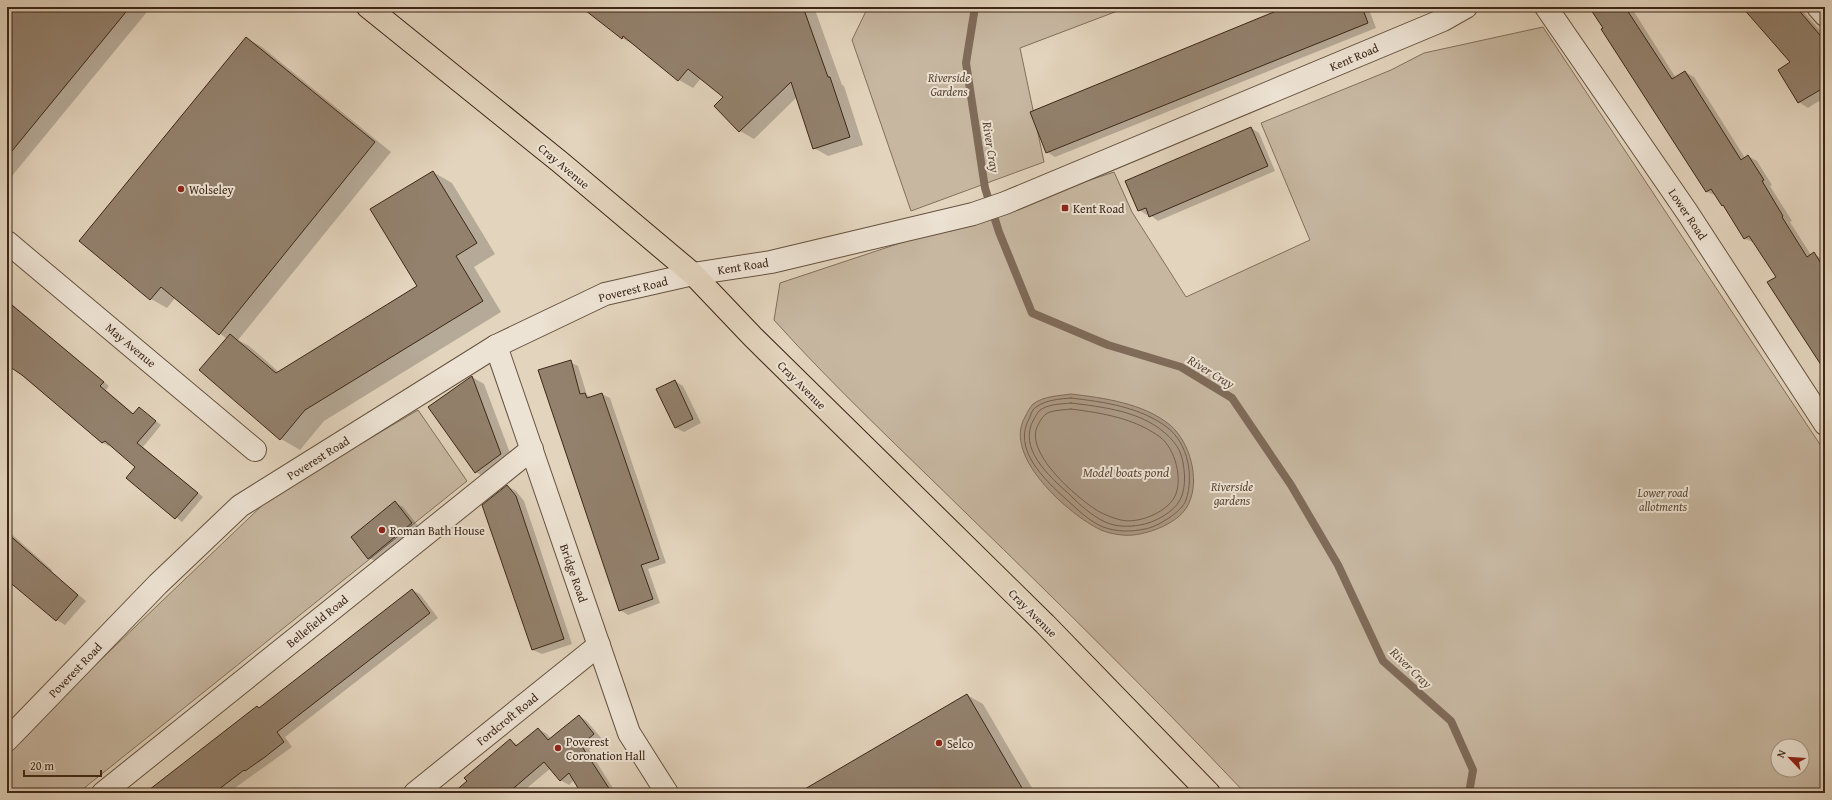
<svg xmlns="http://www.w3.org/2000/svg" width="1832" height="800" viewBox="0 0 1832 800" font-family="'Gentium Book Plus',serif">
	<style>
		.green { fill: #c7b7a1; stroke: #826f5c; fill-rule: evenodd }
		.water { fill: #ab9985; stroke: #7f6b59 }
		.shadow { fill: #0003 }
		.lines { fill: none; stroke-linecap: round; stroke-linejoin: round }
		.shore { stroke: #74604e; stroke-width: 1 }
		.stream { stroke: #7f6b59; stroke-width: 8 }
		.building { fill: #93816d; stroke: #3d2717 }
		.minor-casing { stroke: #665240; stroke-width: 24 }
		.major-casing { stroke: #3d2717; stroke-width: 24 }
		.minor { stroke: #ede3d4; stroke-width: 22 }
		.major { stroke: #e3d4bd; stroke-width: 22 }
		.poi-dot { fill: #8f2418; stroke: #ede3d4; stroke-width: 1.5 }
		.labels { text-anchor: middle; dominant-baseline: central; stroke-width: 4; stroke-linejoin: round; paint-order: stroke }
		.street-label { font-size: 12px; fill: #3d2717; stroke: #ede3d4 }
		.park-label { font-size: 12px; font-style: italic; fill: #594433; stroke: #ede3d4 }
		.poi-label { font-size: 12px; fill: #3d2717; stroke: #ede3d4; text-anchor: start }
		.water-label { font-size: 13px; font-style: italic; fill: #5e4938; stroke: #ede3d4 }
	</style>
	<rect width="100%" height="100%" fill="#e3d4bd"/>
	<filter id="stains"><feTurbulence type="fractalNoise" baseFrequency=".005" numOctaves="4"/><feColorMatrix values="0 0 0 0 .2 0 0 0 0 .09 0 0 0 0 .02 0 0 0 .5 -.17"/></filter>
	<radialGradient id="worn" r=".72"><stop offset=".6" stop-color="#630" stop-opacity="0"/><stop offset="1" stop-color="#630" stop-opacity=".3"/></radialGradient>
	<g class="green">
		<polygon points="868,7 1128,7 1020,48 1044,162 911,211 852,40"/>
		<path d="M1543,27L1825,452V793H1245C1155,698 1062,606 968,515C903,451 835,388 774,320L780,283L1114,172L1132,212L1186,297L1310,240L1261,123L1391,70L1424,53ZM1778,746H1802V770H1778Z"/>
		<polygon points="418,410 467,481 78,793 7,793 7,754 90,670 272,496"/>
	</g>
	<path class="water" d="M1071,394C1104,398 1143,403 1170,425C1190,442 1200,479 1189,503C1181,522 1152,533 1133,535C1123,536 1111,534 1101,530C1069,515 1002,456 1025,417C1027,413 1030,407 1033,404C1044,396 1058,396 1071,394Z"/>
	<g class="shadow">
		<polygon points="7,7 151,7 7,182"/>
		<polygon points="582,7 814,7 842,85 844,86 863,145 828,156 814,148 797,97 754,139 740,131 725,97 701,78 693,88 679,80 636,46 622,38"/>
		<polygon points="1290,7 1368,7 1376,28 1055,157 1047,152"/>
		<polygon points="1590,7 1631,7 1676,78 1685,72 1694,77 1745,158 1748,156 1757,161 1772,185 1770,186 1792,221 1790,222 1811,255 1814,254 1823,259 1825,262 1825,361 1777,277 1755,243 1745,239 1726,207 1717,196 1707,192 1602,29 1604,28"/>
		<polygon points="1744,7 1799,7 1825,36 1820,41 1825,49 1825,111 1819,101 1808,108 1799,102 1791,62"/>
		<polygon points="246,38 262,47 391,152 238,340 249,346 279,372 418,287 433,172 452,183 495,254 474,267 501,312 324,421 300,450 281,439 227,339 175,298 167,308 151,299 81,241"/>
		<polygon points="1251,128 1259,133 1275,171 1158,221 1149,214 1147,215 1139,210"/>
		<polygon points="7,300 109,386 106,390 134,414 139,408 161,425 143,447 203,497 182,522 127,478 137,467 111,444 109,446 103,443 7,363"/>
		<polygon points="570,362 578,366 587,395 591,397 602,394 610,398 666,563 648,569 660,603 628,615 620,610"/>
		<polygon points="472,377 484,384 513,461 488,479 476,472 429,407"/>
		<polygon points="675,381 683,386 701,423 684,432 676,428 658,389"/>
		<polygon points="507,486 516,491 524,501 572,644 542,654 533,650"/>
		<polygon points="395,503 403,507 420,528 377,562 369,558"/>
		<polygon points="7,530 52,570 51,572 86,601 65,625 57,620 7,577"/>
		<polygon points="412,590 420,594 438,618 285,737 292,747 228,793 147,793 260,709"/>
		<polygon points="967,695 983,704 1035,793 800,793"/>
		<polygon points="579,716 587,721 602,739 589,750 616,793 582,793 574,780 569,785 560,780 551,768 521,793 455,793 510,741 519,745 538,729 547,734 551,739"/>
		<polygon points="294,787 302,792 303,793 287,793"/>
	</g>
	<g class="lines">
		<g class="shore">
			<path d="M1071,398C1104,402 1141,407 1168,428C1188,444 1194,476 1186,500C1182,512 1157,527 1145,529C1130,532 1117,532 1103,527C1089,521 1078,510 1067,500C1045,480 1011,449 1030,417C1031,413 1033,409 1036,407C1046,400 1059,399 1071,398Z"/>
			<path d="M1071,403C1103,407 1140,411 1165,433C1170,437 1177,445 1180,452C1185,464 1187,488 1180,500C1174,512 1154,523 1140,525C1128,527 1117,527 1105,522C1091,515 1080,505 1069,494C1049,476 1017,448 1034,419C1036,416 1037,413 1039,411C1047,404 1061,404 1071,403Z"/>
			<path d="M1071,409C1102,413 1134,418 1160,437C1175,448 1184,481 1174,498C1165,513 1138,524 1121,520C1113,518 1105,515 1098,511C1077,498 1023,452 1038,425C1041,419 1044,414 1050,412C1056,410 1064,410 1071,409Z"/>
		</g>
		<polyline class="stream" points="975,7 966,63 985,188 999,232 1032,313 1108,345 1181,367 1232,398 1291,485 1338,565 1383,661 1451,721 1473,770 1469,793"/>
	</g>
	<g class="building">
		<polygon points="13,7 130,7 7,157 7,15"/>
		<polygon points="581,7 803,7 828,77 830,77 850,137 813,149 791,82 739,132 714,106 723,97 688,69 678,81 623,36 622,39"/>
		<polygon points="1286,7 1362,7 1368,23 1046,153 1030,112"/>
		<polygon points="1589,7 1625,7 1672,79 1685,71 1741,160 1748,155 1764,180 1762,181 1783,216 1782,217 1807,257 1814,252 1825,270 1825,371 1767,282 1776,277 1749,236 1744,239 1723,205 1722,206 1711,189 1706,192 1601,29 1603,28"/>
		<polygon points="1742,7 1796,7 1825,41 1825,87 1798,103 1778,70 1790,62"/>
		<polygon points="246,37 375,142 219,335 161,287 150,300 79,241"/>
		<polygon points="1251,127 1268,166 1149,217 1146,208 1138,211 1125,181"/>
		<polygon points="433,171 477,243 456,256 483,301 305,410 280,440 199,370 230,334 276,373 417,286 370,209"/>
		<polygon points="7,301 104,382 100,386 133,414 139,407 156,421 137,443 198,493 175,519 126,478 135,467 105,441 102,443 22,375 7,365"/>
		<polygon points="571,360 580,394 585,393 587,398 602,393 659,559 641,565 653,599 619,611 538,370"/>
		<polygon points="472,376 501,454 475,473 428,407"/>
		<polygon points="675,380 693,419 675,428 656,389"/>
		<polygon points="507,485 516,496 564,639 532,650 482,505"/>
		<polygon points="395,501 412,523 368,559 351,537"/>
		<polygon points="7,533 78,595 56,621 7,580"/>
		<polygon points="412,589 430,613 277,732 284,742 265,757 245,771 244,770 214,793 145,793 257,706 259,708"/>
		<polygon points="967,694 1025,793 798,793"/>
		<polygon points="579,715 594,734 581,745 612,793 581,793 569,773 560,781 544,762 508,793 453,793 467,781 464,778 510,739 516,746 538,728 548,740"/>
	</g>
	<g class="lines">
		<g class="minor-casing">
			<g id="minor">
				<polyline points="1546,7 1687,212 1825,424"/>
				<polyline points="1818,7 1825,15"/>
				<polyline points="7,242 255,450"/>
				<polyline points="496,346 629,733 667,793"/>
				<polyline points="7,740 158,584 240,506 496,346 605,294 693,274 771,262 973,214 1005,203 1443,20 1466,7"/>
				<polyline points="103,793 532,449"/>
				<polyline points="415,793 599,645"/>
			</g>
		</g>
		<g class="major-casing">
			<polyline id="major" points="368,7 560,162 693,274 753,337 1045,624 1209,793"/>
		</g>
		<use href="#minor" class="minor"/>
		<use href="#major" class="major"/>
	</g>
	<g class="poi-dot">
		<circle cx="181" cy="189" r="4"/>
		<rect x="1061" y="204" width="8" height="8" rx="2"/>
		<circle cx="382" cy="530" r="4"/>
		<circle cx="939" cy="743" r="4"/>
		<circle cx="558" cy="748" r="4"/>
	</g>
	<g class="labels">
		<g class="street-label">
			<text transform="translate(1354 57) rotate(-23)">Kent Road</text>
			<text transform="translate(564 166) rotate(40)">Cray Avenue</text>
			<text transform="translate(1688 214) rotate(56)">Lower Road</text>
			<text transform="translate(743 266) rotate(-9)">Kent Road</text>
			<text transform="translate(633 289) rotate(-14)">Poverest Road</text>
			<text transform="translate(131 345) rotate(40)">May Avenue</text>
			<text transform="translate(802 385) rotate(45)">Cray Avenue</text>
			<text transform="translate(318 458) rotate(-32)">Poverest Road</text>
			<text transform="translate(574 573) rotate(71)">Bridge Road</text>
			<text transform="translate(1033 613) rotate(45)">Cray Avenue</text>
			<text transform="translate(317 621) rotate(-39)">Bellefield Road</text>
			<text transform="translate(75 670) rotate(-46)">Poverest Road</text>
			<text transform="translate(507 719) rotate(-39)">Fordcroft Road</text>
		</g>
		<g class="park-label">
			<text x="949" y="77">Riverside<tspan x="949" dy="14">Gardens</tspan></text>
			<text x="1232" y="486">Riverside<tspan x="1232" dy="14">gardens</tspan></text>
			<text x="1663" y="492">Lower road<tspan x="1663" dy="14">allotments</tspan></text>
		</g>
		<g class="poi-label">
			<text x="189" y="189">Wolseley</text>
			<text x="1073" y="208">Kent Road</text>
			<text x="390" y="530">Roman Bath House</text>
			<text x="566" y="741">Poverest<tspan x="566" dy="14">Coronation Hall</tspan></text>
			<text x="947" y="743">Selco</text>
		</g>
		<g class="water-label">
			<text transform="translate(991 147) rotate(81)">River Cray</text>
			<text transform="translate(1211 372) rotate(31)">River Cray</text>
			<text x="1126" y="472">Model boats pond</text>
			<text transform="translate(1411 668) rotate(44)">River Cray</text>
		</g>
	</g>
	<rect width="1832" height="800" fill="none" stroke="#e3d4bd" stroke-width="24"/>
	<rect x="8" y="8" width="1816" height="784" fill="none" stroke="#3d2717" stroke-width="2"/>
	<rect x="12" y="12" width="1808" height="776" fill="none" stroke="#3d2717"/>
	<g transform="translate(1790 758) rotate(295)"><circle r="19" fill="#ede3d4" stroke="#a79888"/>
	<path d="M0-3L7 15L0 10L-7 15Z" fill="#8f2418"/>
	<text y="-6" font-size="11" font-weight="bold" text-anchor="middle" fill="#3d2717">N</text>
	</g>
	<path d="M24 770v6h77v-6" fill="none" stroke="#3d2717" stroke-width="2"/>
	<text x="30" y="770" font-size="12" fill="#3d2717" stroke="#ede3d4" stroke-width="3" paint-order="stroke">20 m</text>
	<rect width="100%" height="100%" filter="url(#stains)"/>
	<rect width="100%" height="100%" fill="url(#worn)"/>
</svg>
